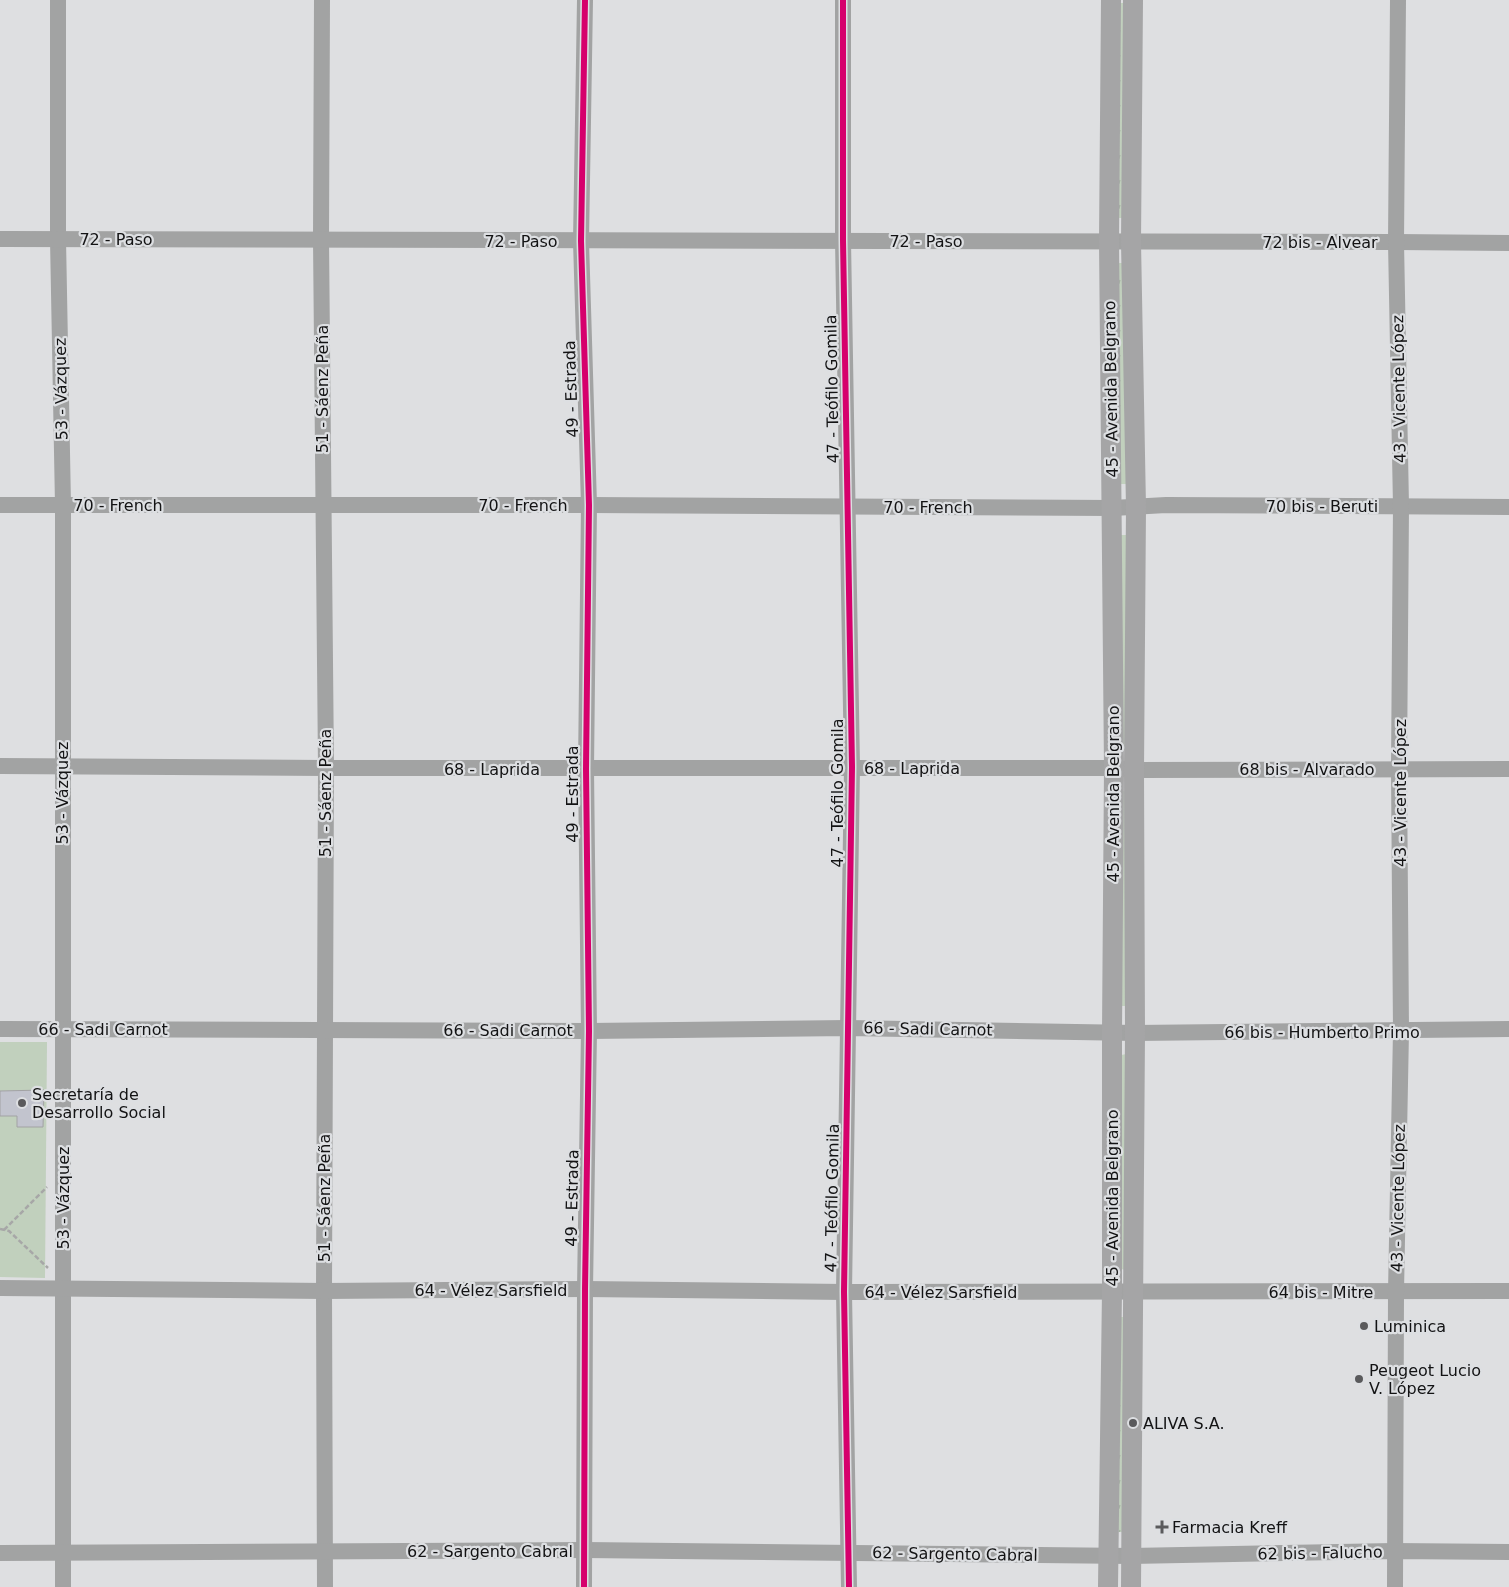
<svg xmlns="http://www.w3.org/2000/svg" width="1509" height="1587" viewBox="0 0 1509 1587" font-family="'DejaVu Sans',sans-serif">
	<style>
		.grass { fill: url(#grass-tufts) }
		.park { fill: #c1d0bd }
		.building { fill: #c2c4ce; stroke: #a2a2a4 }
		.lines { fill: none; stroke-linecap: round; stroke-linejoin: round }
		.path { stroke: #a7a7a7; stroke-width: 2.5; stroke-dasharray: 5 2.5; stroke-linecap: butt }
		.minor { stroke: #a2a3a3; stroke-width: 16 }
		.major { stroke: #a5a5a6; stroke-width: 20 }
		.cycleway-casing { stroke: #dddfe2; stroke-width: 9 }
		.cycleway { stroke: #d6006c; stroke-width: 6 }
		.poi-dot { fill: #5a5a5c; stroke: #dddfe2; stroke-width: 2 }
		.labels { text-anchor: middle; dominant-baseline: central; stroke-width: 4.5; stroke-linejoin: round; paint-order: stroke }
		.street-label { font-size: 16px; fill: #131314; stroke: #dddfe2 }
		.poi-label { font-size: 16px; fill: #131314; stroke: #dddfe2; text-anchor: start }
	</style>
	<defs>
		<pattern id="grass-tufts" width="24" height="20" patternUnits="userSpaceOnUse" patternTransform="scale(1.25)"><rect width="24" height="20" fill="#c1d0bd"/><path d="M3 7l-1-3M5 7V3M7 7l1-3M15 17l-1-3M17 17v-4M19 17l1-3" fill="none" stroke="#a5b2a2"/></pattern>
	</defs>
	<rect width="100%" height="100%" fill="#dedfe1"/>
	<g class="grass">
		<rect x="1118" y="3" width="6" height="215"/>
		<polygon points="1117,263 1123,263 1127,484 1121,484"/>
		<polygon points="1120,535 1126,535 1126,750 1119,750"/>
		<polygon points="1121,791 1127,791 1127,1006 1120,1006"/>
		<polygon points="1127,1054 1127,1270 1121,1269 1121,1055"/>
		<rect x="1118" y="1317" width="6" height="215"/>
	</g>
	<polygon class="park" points="0,1042 47,1042 45,1278 0,1277"/>
	<polygon class="building" points="44,1090 43,1127 17,1127 17,1116 0,1116 0,1091"/>
	<g class="lines">
		<g class="path">
			<polyline points="0,1229 9,1231 48,1268"/>
			<polyline points="4,1230 47,1187"/>
		</g>
		<g class="minor">
			<polyline points="58,0 58,239 63,505 63,1587"/>
			<polyline points="322,0 321,239 326,768 324,1291 325,1587"/>
			<polyline points="843,0 843,240 852,767 844,1292 849,1587"/>
			<polyline points="0,239 1396,242 1509,243"/>
			<polyline points="0,505 589,505 1113,508 1166,505 1509,507"/>
			<polyline points="0,766 326,768 1114,768 1134,770 1509,769"/>
			<polyline points="0,1029 589,1031 848,1028 1135,1033 1509,1029"/>
			<polyline points="0,1288 324,1291 585,1289 844,1292 1509,1291"/>
			<polyline points="0,1553 585,1550 1131,1556 1394,1551 1509,1552"/>
			<polyline points="584,1587 585,1289 589,1031 586,769 589,505 581,241 585,0"/>
			<polyline points="1395,1587 1396,1292 1401,1031 1399,769 1401,506 1396,242 1398,0"/>
		</g>
		<g class="major">
			<polyline points="1108,1587 1112,1291 1112,1032 1114,768 1109,241 1111,0"/>
			<polyline points="1131,1587 1135,1033 1134,770 1136,507 1131,242 1133,0"/>
		</g>
		<g class="cycleway-casing">
			<g id="cycleway">
				<polyline points="843,0 843,240 852,767 844,1292 849,1587"/>
				<polyline points="584,1587 585,1289 589,1031 586,769 589,505 581,241 585,0"/>
			</g>
		</g>
		<use href="#cycleway" class="cycleway"/>
	</g>
	<g class="poi-dot">
		<circle cx="22" cy="1103" r="5"/>
		<circle cx="1364" cy="1326" r="5"/>
		<circle cx="1359" cy="1379" r="5"/>
		<circle cx="1133" cy="1423" r="5"/>
		<path d="M1159.5 1519.5h5v5h5v5h-5v5h-5v-5h-5v-5h5z"/>
	</g>
	<g class="labels">
		<g class="street-label">
			<text x="116" y="239">72 - Paso</text>
			<text x="521" y="241">72 - Paso</text>
			<text x="926" y="241">72 - Paso</text>
			<text x="1320" y="242">72 bis - Alvear</text>
			<text transform="translate(61 389) rotate(-91)">53 - Vázquez</text>
			<text transform="translate(322 389) rotate(-90)">51 - Sáenz Peña</text>
			<text transform="translate(571 389) rotate(-92)">49 - Estrada</text>
			<text transform="translate(832 389) rotate(-91)">47 - Teófilo Gomila</text>
			<text transform="translate(1111 389) rotate(-91)">45 - Avenida Belgrano</text>
			<text transform="translate(1399 389) rotate(-91)">43 - Vicente López</text>
			<text x="118" y="505">70 - French</text>
			<text x="523" y="505">70 - French</text>
			<text x="1322" y="506">70 bis - Beruti</text>
			<text x="928" y="507">70 - French</text>
			<text x="912" y="768">68 - Laprida</text>
			<text x="492" y="769">68 - Laprida</text>
			<text x="1307" y="769">68 bis - Alvarado</text>
			<text transform="translate(62 793) rotate(-90)">53 - Vázquez</text>
			<text transform="translate(325 793) rotate(-90)">51 - Sáenz Peña</text>
			<text transform="translate(837 793) rotate(-90)">47 - Teófilo Gomila</text>
			<text transform="translate(1400 793) rotate(-90)">43 - Vicente López</text>
			<text transform="translate(572 794) rotate(-90)">49 - Estrada</text>
			<text transform="translate(1113 794) rotate(-90)">45 - Avenida Belgrano</text>
			<text x="103" y="1029">66 - Sadi Carnot</text>
			<text transform="translate(928 1029) rotate(1)">66 - Sadi Carnot</text>
			<text x="508" y="1030">66 - Sadi Carnot</text>
			<text x="1322" y="1032">66 bis - Humberto Primo</text>
			<text transform="translate(63 1198) rotate(-90)">53 - Vázquez</text>
			<text transform="translate(324 1198) rotate(-90)">51 - Sáenz Peña</text>
			<text transform="translate(572 1198) rotate(-89)">49 - Estrada</text>
			<text transform="translate(832 1198) rotate(-89)">47 - Teófilo Gomila</text>
			<text transform="translate(1112 1198) rotate(-90)">45 - Avenida Belgrano</text>
			<text transform="translate(1398 1198) rotate(-89)">43 - Vicente López</text>
			<text x="491" y="1290">64 - Vélez Sarsfield</text>
			<text x="941" y="1292">64 - Vélez Sarsfield</text>
			<text x="1321" y="1292">64 bis - Mitre</text>
			<text x="490" y="1551">62 - Sargento Cabral</text>
			<text transform="translate(1320 1553) rotate(-1)">62 bis - Falucho</text>
			<text transform="translate(955 1554) rotate(1)">62 - Sargento Cabral</text>
		</g>
		<g class="poi-label">
			<text x="32" y="1094">Secretaría de<tspan x="32" dy="18">Desarrollo Social</tspan></text>
			<text x="1374" y="1326">Luminica</text>
			<text x="1369" y="1370">Peugeot Lucio<tspan x="1369" dy="18">V. López</tspan></text>
			<text x="1143" y="1423">ALIVA S.A.</text>
			<text x="1172" y="1527">Farmacia Kreff</text>
		</g>
	</g>
</svg>
